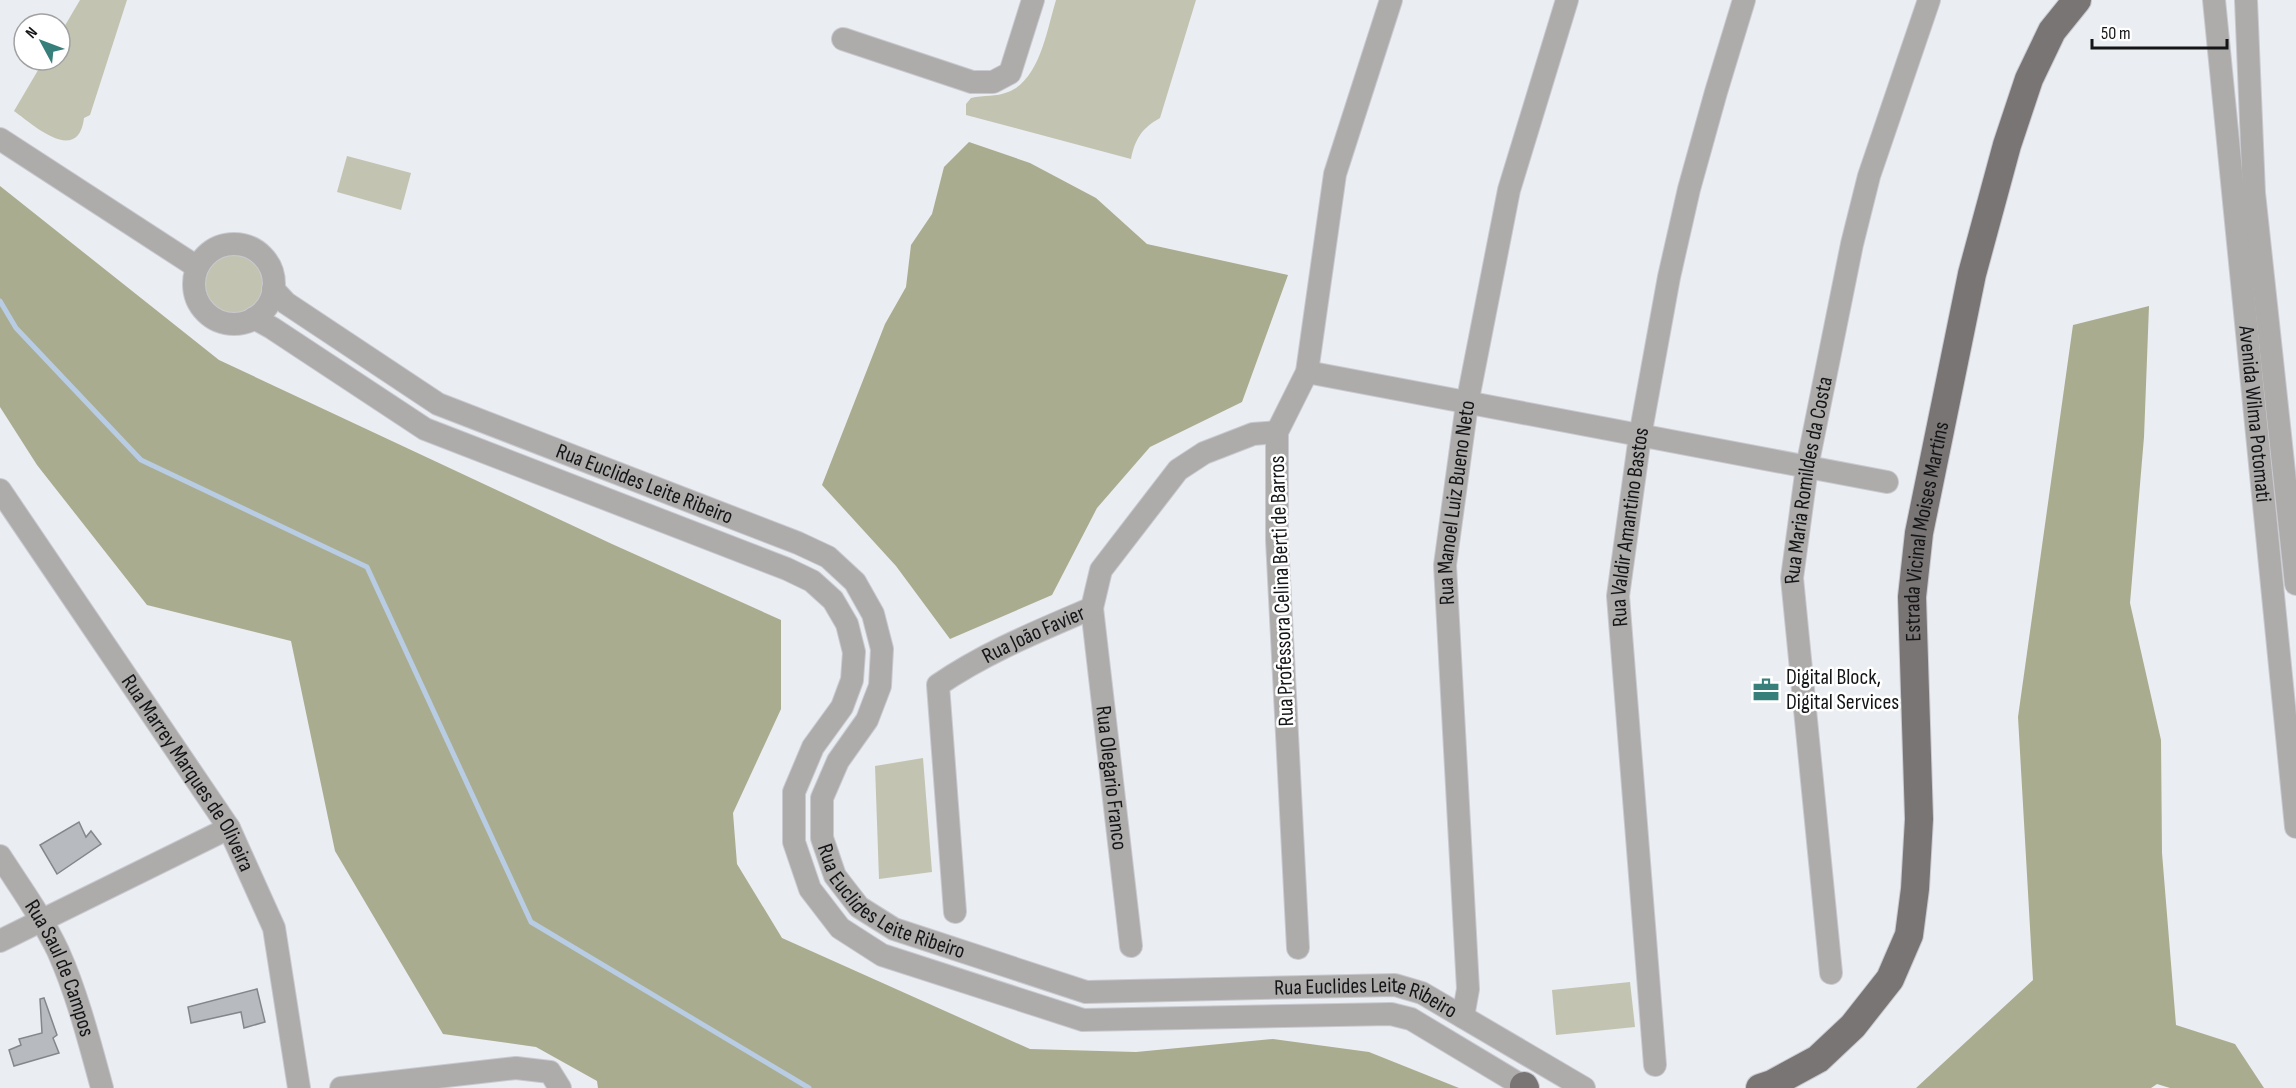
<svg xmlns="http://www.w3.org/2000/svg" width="2296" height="1088" viewBox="0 0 2296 1088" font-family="'Sofia Sans Condensed',sans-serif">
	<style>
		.green { fill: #c2c4b1 }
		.forest { fill: #aaac8f }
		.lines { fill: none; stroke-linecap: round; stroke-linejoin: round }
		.stream { stroke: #b8cce4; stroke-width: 5 }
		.building { fill: #b7babe; stroke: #83868a; stroke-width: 1.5 }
		.minor-casing { stroke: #c8cacf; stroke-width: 24 }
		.major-casing { stroke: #c8cacf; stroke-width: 30 }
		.minor { stroke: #aeabab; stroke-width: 22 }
		.major { stroke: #7a7575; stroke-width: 28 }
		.labels { text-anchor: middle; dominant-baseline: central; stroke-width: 5; stroke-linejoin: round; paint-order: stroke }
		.street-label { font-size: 22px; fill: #141517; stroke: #fff }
		.poi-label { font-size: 22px; fill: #141517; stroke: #fff; text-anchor: start }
	</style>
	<rect width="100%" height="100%" fill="#eaedf2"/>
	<g class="green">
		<path d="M80,0H127L90,115L84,118C78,166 32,124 14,111L44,60H60V34Z"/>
		<path d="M1056,0H1196L1160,118C1142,128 1135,139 1131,159L966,115V104L971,98C984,95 996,97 1008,92C1040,80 1047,29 1056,0Z"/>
		<polygon points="347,156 411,173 401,210 337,192"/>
		<circle cx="233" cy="284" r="33"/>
		<polygon points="923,758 932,872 879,879 875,766"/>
		<polygon points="1630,982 1635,1027 1556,1035 1552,990"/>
	</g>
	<g class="forest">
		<polygon points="969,142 1030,163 1096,198 1147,244 1288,275 1242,402 1150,447 1097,508 1052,595 950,639 896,566 822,485 885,324 906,287 911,245 932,214 944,167"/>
		<polygon points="0,186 219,360 612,544 781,620 781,709 733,813 737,864 782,938 1030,1049 1136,1052 1273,1039 1369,1052 1459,1088 598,1088 597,1081 536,1047 443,1034 335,851 291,641 147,605 37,465 0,407"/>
		<polygon points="2149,306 2144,437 2130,603 2161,740 2162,853 2176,1025 2235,1044 2264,1088 2170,1088 2157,1084 2151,1088 1916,1088 2033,980 2018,717 2073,325"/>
	</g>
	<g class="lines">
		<polyline class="stream" points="0,301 16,328 141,460 367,567 531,922 809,1088"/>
	</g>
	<g class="building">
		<polygon points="79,822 86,837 91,831 101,844 57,874 40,845"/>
		<polygon points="257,989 265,1022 244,1028 241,1012 191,1023 188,1007"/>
		<polygon points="44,998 57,1035 53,1038 59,1053 14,1066 9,1050 21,1045 19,1039 42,1033 40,999"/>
	</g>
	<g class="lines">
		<g class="minor-casing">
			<g id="minor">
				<path id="s1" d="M2214,0L2296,827"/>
				<polyline points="2246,0 2254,193 2296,584"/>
				<polyline points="843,39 972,82 993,82 1010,73 1033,0"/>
				<polyline points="0,139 197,267"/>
				<circle cx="234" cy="284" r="40"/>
				<path id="s2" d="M273,289L286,303L438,404L798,543L828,557L855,582L873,614L882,649L880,686L867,720L838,761L822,798V838L835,876L859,907L894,929L1086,992L1395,985L1422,993L1584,1088"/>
				<polyline points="254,318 272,328 425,429 787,569 812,581 833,600 847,624 854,652 852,680 842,707 813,747 794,792 794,842 810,889 840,928 882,955 1083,1020 1391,1014 1411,1019 1526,1088"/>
				<polyline points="1307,372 1887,482"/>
				<path id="s3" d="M0,490L229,828L274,928L299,1088"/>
				<path id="s4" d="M1092,608L1131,946"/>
				<path id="s5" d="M0,856C20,887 42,917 58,951C77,993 90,1044 102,1088"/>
				<path id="s6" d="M955,912L938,685C986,652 1039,631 1092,608L1101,570L1178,470L1204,453L1253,434L1277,432"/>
				<polyline points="0,941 229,828"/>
				<polyline points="1298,948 1277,540 1277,432 1307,372 1335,174 1391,0"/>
				<path id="s7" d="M1831,973L1792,578L1807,467L1852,244L1869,176L1929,0"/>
				<path id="s8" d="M1463,1017L1468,989L1445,565L1467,404L1509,190L1567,0"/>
				<path id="s9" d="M1655,1065L1618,596L1640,436L1669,277L1689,189L1716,92L1744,0"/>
				<polyline points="341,1088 516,1068 550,1072 560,1088"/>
			</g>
		</g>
		<g class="major-casing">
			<g id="major">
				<polyline points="1524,1086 1525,1088"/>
				<path id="s10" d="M1760,1088L1772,1084L1818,1059L1853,1026L1890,979L1909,935L1915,889L1919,819L1912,597L1919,533L1972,274L2007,145L2029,79L2052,31L2077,0"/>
			</g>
		</g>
		<use href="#minor" class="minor"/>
		<use href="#major" class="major"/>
	</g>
	<defs>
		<g id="office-bare" transform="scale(2.07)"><path d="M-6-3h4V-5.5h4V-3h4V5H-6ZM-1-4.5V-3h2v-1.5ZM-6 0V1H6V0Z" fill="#377f7b" stroke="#fff" stroke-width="2.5" paint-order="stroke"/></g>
	</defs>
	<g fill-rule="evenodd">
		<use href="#office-bare" x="1766" y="690"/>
	</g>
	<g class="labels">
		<g class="street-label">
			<text stroke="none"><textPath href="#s1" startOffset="416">Avenida Wilma Potomati</textPath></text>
			<text stroke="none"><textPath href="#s7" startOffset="496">Rua Maria Romildes da Costa</textPath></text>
			<text stroke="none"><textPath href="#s2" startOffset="423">Rua Euclides Leite Ribeiro</textPath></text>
			<text stroke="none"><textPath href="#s8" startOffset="516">Rua Manoel Luiz Bueno Neto</textPath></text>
			<text stroke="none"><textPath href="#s9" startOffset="540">Rua Valdir Amantino Bastos</textPath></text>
			<text stroke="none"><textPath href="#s10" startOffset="626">Estrada Vicinal Moises Martins</textPath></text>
			<text transform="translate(1282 591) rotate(-92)">Rua Professora Celina Berti de Barros</text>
			<text stroke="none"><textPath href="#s6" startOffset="336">Rua João Favier</textPath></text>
			<text stroke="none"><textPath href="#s3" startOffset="340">Rua Marrey Marques de Oliveira</textPath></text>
			<text stroke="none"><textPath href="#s4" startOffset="171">Rua Olegario Franco</textPath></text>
			<text stroke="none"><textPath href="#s2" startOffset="1035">Rua Euclides Leite Ribeiro</textPath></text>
			<text stroke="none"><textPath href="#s5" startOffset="128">Rua Saul de Campos</textPath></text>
			<text stroke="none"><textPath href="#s2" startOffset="1539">Rua Euclides Leite Ribeiro</textPath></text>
		</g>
		<g class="poi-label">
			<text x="1786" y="677">Digital Block,<tspan x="1786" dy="25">Digital Services</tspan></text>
		</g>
	</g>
	<g transform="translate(42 42) rotate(311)"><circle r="28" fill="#ffffff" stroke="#a1a1a2" stroke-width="1.5"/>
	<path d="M0-4.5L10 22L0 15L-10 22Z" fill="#377f7b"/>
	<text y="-9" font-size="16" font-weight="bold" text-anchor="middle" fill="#141517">N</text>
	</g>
	<path d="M2092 39v9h135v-9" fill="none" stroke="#141517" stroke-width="3"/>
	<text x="2101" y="39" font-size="18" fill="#141517" stroke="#ffffff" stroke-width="4.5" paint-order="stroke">50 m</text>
</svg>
